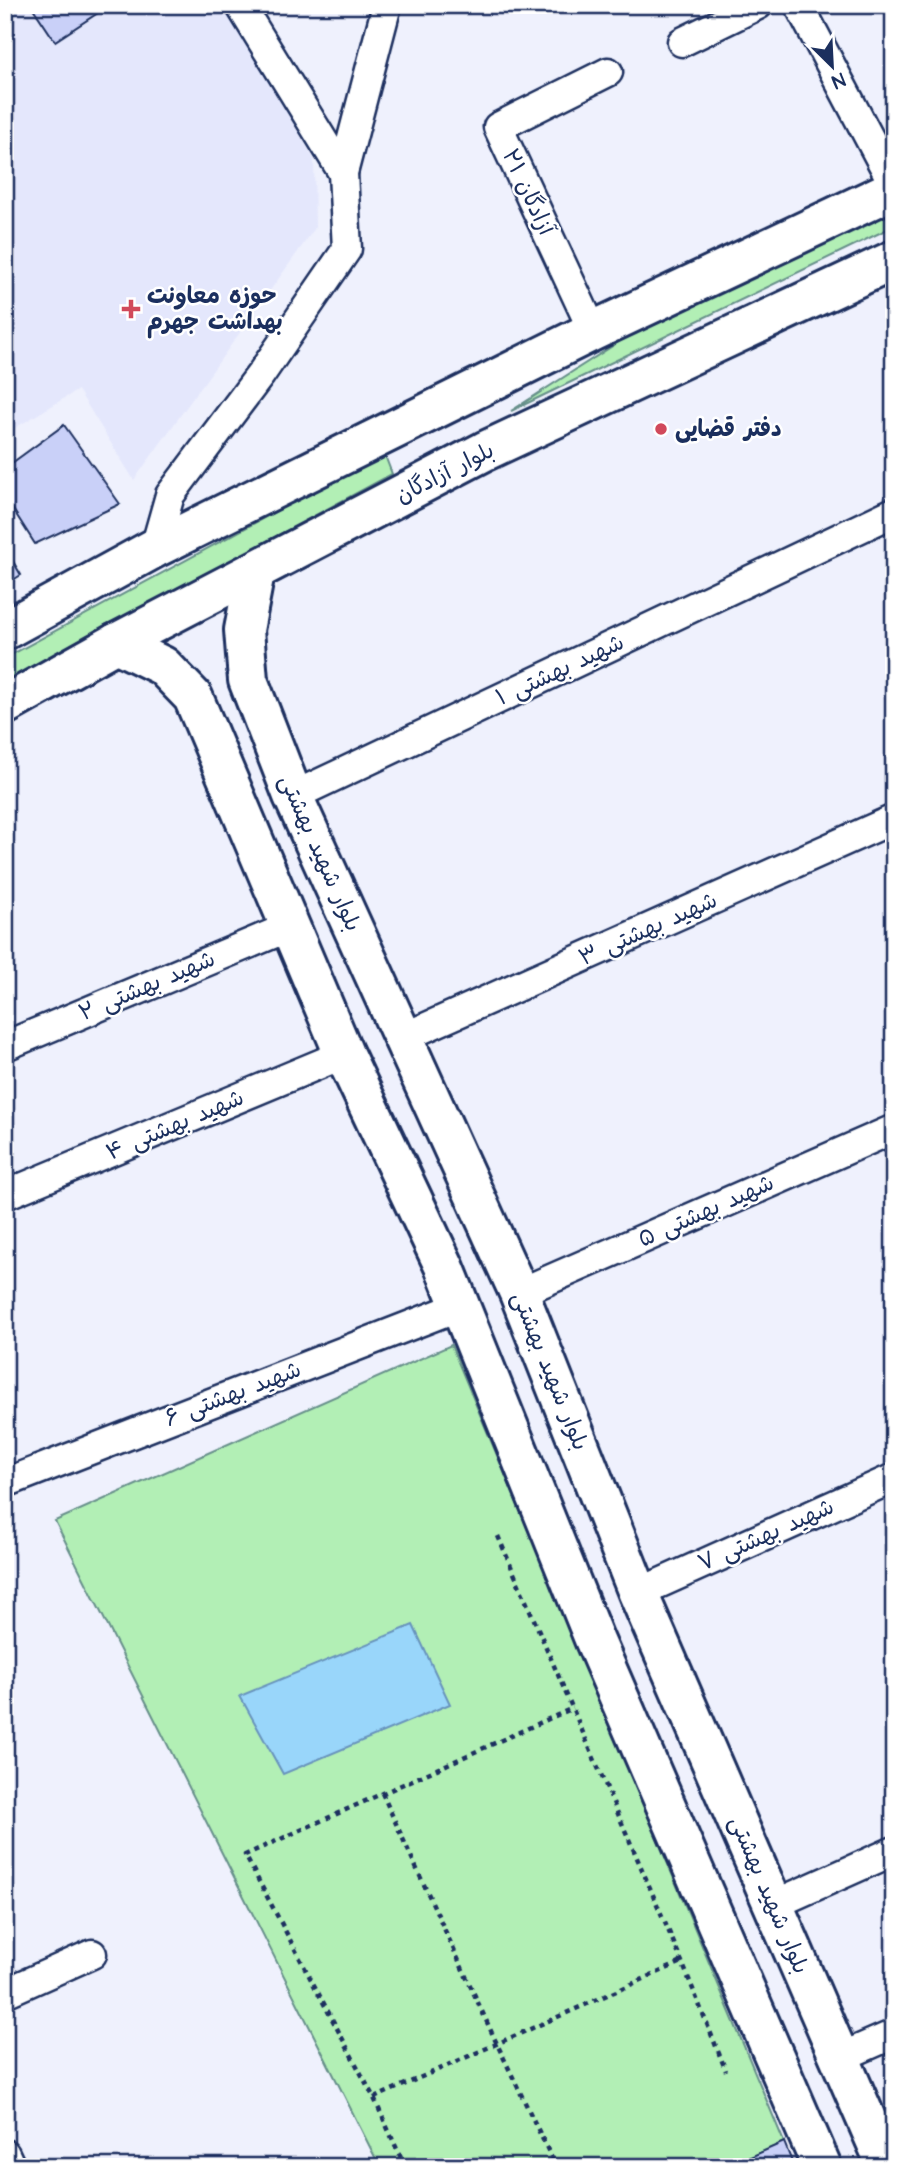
<svg xmlns="http://www.w3.org/2000/svg" width="899" height="2172" viewBox="0 0 899 2172" font-family="'Architects Daughter','Playpen Sans Arabic',sans-serif">
	<style>
		.built { fill: #e4e7fc }
		.green { fill: #b2efb5; stroke: #668f8a; stroke-width: 2 }
		.water { fill: #99d6fa; stroke: #6793bc; stroke-width: 2 }
		.building { fill: #c9d0f8; stroke: #1b2f5e; stroke-width: 2 }
		.lines { fill: none; stroke-linecap: round; stroke-linejoin: round }
		.minor-casing { stroke: #1b2f5e; stroke-width: 33 }
		.secondary-casing { stroke: #1b2f5e; stroke-width: 44 }
		.primary-casing { stroke: #1b2f5e; stroke-width: 44 }
		.path { stroke: #1b2f5e; stroke-width: 4.5; stroke-dasharray: 5 5; stroke-linecap: butt }
		.minor { stroke: #fff; stroke-width: 28 }
		.secondary { stroke: #fff; stroke-width: 38 }
		.primary { stroke: #fff; stroke-width: 38 }
		.poi-dot { fill: #d1495b; stroke: #fff; stroke-width: 2.5 }
		.labels { text-anchor: middle; dominant-baseline: central; stroke-width: 5; stroke-linejoin: round; paint-order: stroke }
		.street-label { font-size: 23px; fill: #1b2f5e; stroke: #fff }
		.poi-label { font-size: 23px; font-weight: bold; fill: #1b2f5e; stroke: #fff; text-anchor: start }
	</style>
	<rect width="100%" height="100%" fill="#eff1fd"/>
	<filter id="ink" filterUnits="userSpaceOnUse"><feTurbulence type="fractalNoise" baseFrequency=".0143" numOctaves="2"/><feDisplacementMap in="SourceGraphic" scale="14" xChannelSelector="R" yChannelSelector="G"/><feConvolveMatrix kernelMatrix="1 2 1 2 8 2 1 2 1" color-interpolation-filters="sRGB"/></filter>
	<g filter="url(#ink)">
		<polygon class="built" points="5,5 31,5 55,41 110,5 224,5 314,159 315,228 134,480 78,390 5,434"/>
		<g class="green">
			<polygon points="894,210 894,226 511,411 625,338"/>
			<polygon points="384,453 392,474 5,682 5,658"/>
			<polygon points="451,1345 784,2142 730,2167 380,2167 55,1521"/>
		</g>
		<polygon class="water" points="413,1625 450,1704 283,1774 240,1696"/>
		<g class="building">
			<polygon points="31,5 110,5 55,41"/>
			<polygon points="64,425 120,504 35,544 5,497 5,468"/>
			<polygon points="5,548 21,575 5,585"/>
			<polygon points="784,2142 794,2167 728,2167"/>
		</g>
		<g class="lines">
			<g class="minor-casing">
				<g id="minor">
					<polyline points="240,5 343,173"/>
					<polyline points="799,5 894,185"/>
					<polyline points="682,42 758,5"/>
					<polyline points="593,331 498,127 608,72"/>
					<polyline points="155,548 170,495 261,374 347,249 343,173 387,5"/>
					<polyline points="293,796 894,512"/>
					<polyline points="402,1038 894,819"/>
					<polyline points="5,1046 289,927"/>
					<polyline points="5,1195 344,1054"/>
					<polyline points="519,1293 894,1129"/>
					<polyline points="5,1483 460,1306"/>
					<polyline points="638,1593 894,1478"/>
					<polyline points="773,1905 894,1851"/>
					<polyline points="5,1993 92,1954"/>
					<polyline points="839,2058 894,2034"/>
					<polyline points="5,2154 11,2167"/>
				</g>
			</g>
			<g class="secondary-casing">
				<g id="secondary">
					<polyline points="255,572 244,630 248,680 293,796 519,1293 638,1593 887,2167"/>
					<polyline points="116,643 163,666 193,697 344,1054 444,1266 594,1639 822,2167"/>
				</g>
			</g>
			<g class="primary-casing">
				<g id="primary">
					<polyline points="5,630 155,548 593,331 894,189"/>
					<polyline points="5,705 116,643 485,451 894,260"/>
				</g>
			</g>
			<g class="path">
				<polyline points="498,1536 682,1962 726,2071"/>
				<polyline points="382,1793 497,2044 556,2167"/>
				<polyline points="374,2098 682,1962"/>
				<polyline points="405,2167 374,2098 245,1855 573,1708"/>
			</g>
			<use href="#minor" class="minor"/>
			<use href="#secondary" class="secondary"/>
			<use href="#primary" class="primary"/>
		</g>
	</g>
	<g class="poi-dot">
		<path d="M127.5 298.5h7v7h7v7h-7v7h-7v-7h-7v-7h7z"/>
		<circle cx="661" cy="429" r="7"/>
	</g>
	<g class="labels">
		<g class="street-label">
			<text transform="translate(528 192) rotate(65)">آزادگان ۲۱</text>
			<text transform="translate(445 473) rotate(-27)">بلوار آزادگان</text>
			<text transform="translate(560 670) rotate(-25)">شهید بهشتی ۱</text>
			<text transform="translate(320 853) rotate(66)">بلوار شهید بهشتی</text>
			<text transform="translate(648 929) rotate(-24)">شهید بهشتی ۳</text>
			<text transform="translate(147 986) rotate(-23)">شهید بهشتی ۲</text>
			<text transform="translate(175 1125) rotate(-23)">شهید بهشتی ۴</text>
			<text transform="translate(706 1211) rotate(-24)">شهید بهشتی ۵</text>
			<text transform="translate(550 1371) rotate(68)">بلوار شهید بهشتی</text>
			<text transform="translate(233 1394) rotate(-21)">شهید بهشتی ۶</text>
			<text transform="translate(766 1535) rotate(-24)">شهید بهشتی ۷</text>
			<text transform="translate(769 1895) rotate(67)">بلوار شهید بهشتی</text>
		</g>
		<g class="poi-label">
			<text x="147" y="296">حوزه معاونت<tspan x="147" dy="26">بهداشت جهرم</tspan></text>
			<text x="675" y="429">دفتر قضایی</text>
		</g>
	</g>
	<rect width="899" height="2172" fill="none" stroke="#fff" stroke-width="28"/>
	<rect x="14" y="14" width="871" height="2144" fill="none" stroke="#1b2f5e" stroke-width="2.5" filter="url(#ink)"/>
	<g transform="translate(832 66) rotate(156)" stroke="#ffffff" stroke-width="5" paint-order="stroke">
	<path d="M0-5L12 26L0 18L-12 26Z" fill="#1b2f5e"/>
	<text y="-10" font-size="19" font-weight="bold" text-anchor="middle" fill="#1b2f5e">N</text>
	</g>
</svg>
